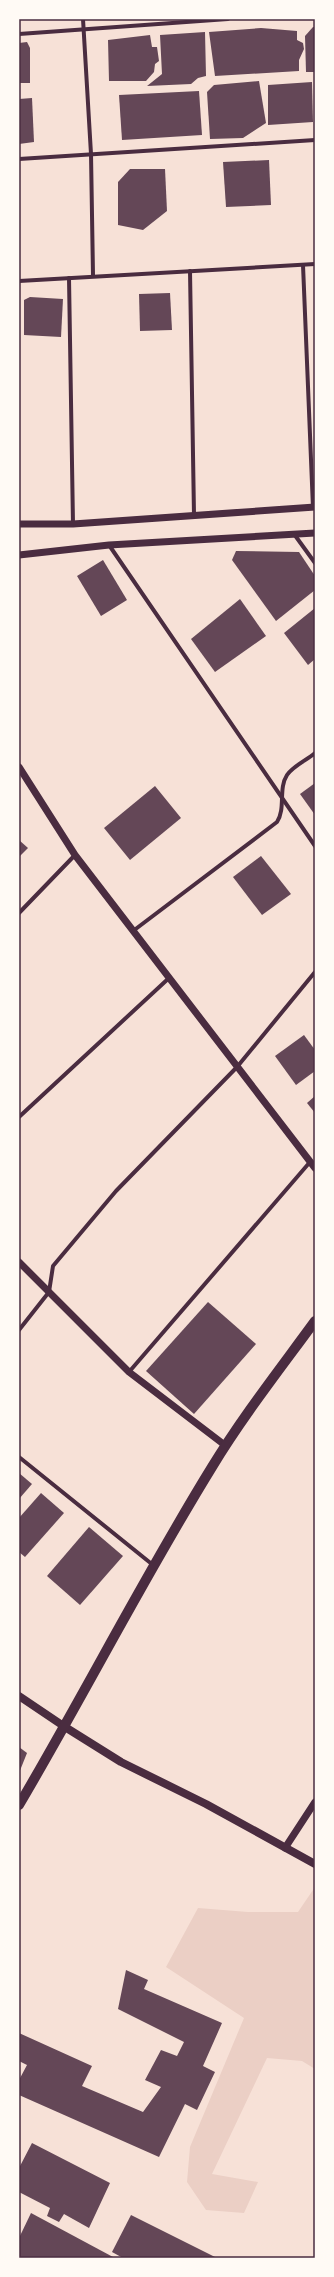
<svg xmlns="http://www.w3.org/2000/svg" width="334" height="2277" viewBox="0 0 334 2277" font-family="'Golos Text',sans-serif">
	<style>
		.green { fill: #ebcfc5 }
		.building { fill: #644757 }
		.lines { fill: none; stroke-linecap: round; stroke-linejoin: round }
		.minor { stroke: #4a2c40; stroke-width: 4 }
		.tertiary { stroke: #4a2c40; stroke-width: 7 }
		.secondary { stroke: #4a2c40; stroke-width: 8 }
		.primary { stroke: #4a2c40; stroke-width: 10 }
		.neatline { fill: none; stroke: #4a2c40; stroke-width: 1.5 }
	</style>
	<rect width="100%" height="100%" fill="#f7e1d7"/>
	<polygon class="green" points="315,1887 315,2069 302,2061 267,2058 212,2174 258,2182 244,2213 206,2210 187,2182 190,2147 244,2018 166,1967 198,1908 248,1912 298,1912"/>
	<g class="building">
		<polygon points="313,27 315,27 315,72 306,72 305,36"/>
		<polygon points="261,28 297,31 297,40 303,43 304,49 299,60 299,71 215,76 209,32"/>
		<polygon points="205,32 206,76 198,78 191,84 147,86 162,74 160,35"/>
		<polygon points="150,35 152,47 157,47 159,61 155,64 154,72 146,81 109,81 108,40"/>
		<polygon points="27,42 30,48 30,83 19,83 19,43"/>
		<polygon points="259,81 266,123 243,138 210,139 207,92 214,85"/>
		<polygon points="312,82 313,122 268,125 268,85"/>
		<polygon points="199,91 202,135 122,140 119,95"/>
		<polygon points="32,98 34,142 19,144 19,99"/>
		<polygon points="269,160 271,205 226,207 223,162"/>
		<polygon points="130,169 165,169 167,211 143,230 118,225 118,182"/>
		<polygon points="170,293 172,330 140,331 139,294"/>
		<polygon points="30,297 63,299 61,337 24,335 24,300"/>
		<polygon points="236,551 299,552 315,576 315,590 276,621 232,560"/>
		<polygon points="103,560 127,600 101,616 77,576"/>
		<polygon points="240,599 266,636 215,672 191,639"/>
		<polygon points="315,608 315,659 308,665 284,633"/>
		<polygon points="315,783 315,815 300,794"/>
		<polygon points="155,786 181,818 130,860 104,828"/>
		<polygon points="19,840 28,848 19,857"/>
		<polygon points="261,856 291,894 262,915 233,877"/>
		<polygon points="304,1035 315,1050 315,1071 296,1085 275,1056"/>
		<polygon points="315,1096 315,1113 307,1103"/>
		<polygon points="208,1302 256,1344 194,1414 146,1371"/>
		<polygon points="19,1473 32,1484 19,1499"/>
		<polygon points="41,1493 64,1513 25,1557 19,1552 19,1518"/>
		<polygon points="89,1527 123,1556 80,1605 47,1576"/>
		<polygon points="19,1747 27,1753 19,1773"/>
		<polygon points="126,1970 148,1980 144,1989 222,2023 203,2066 215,2072 197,2110 185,2104 159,2157 19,2095 19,2080 27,2065 19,2061 19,2033 92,2066 82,2086 143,2112 161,2087 145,2080 161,2050 177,2056 184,2042 118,2009"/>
		<polygon points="32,2143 110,2183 89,2228 64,2214 59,2222 47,2216 50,2208 19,2192 19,2168"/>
		<polygon points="31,2213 113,2257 113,2258 19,2258 19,2238"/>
		<polygon points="131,2215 217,2258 123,2258 112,2252"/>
	</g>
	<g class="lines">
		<g class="minor">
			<polyline points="83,19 91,154 93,275"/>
			<polyline points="19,34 228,19"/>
			<polyline points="19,159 315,140"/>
			<polyline points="303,265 313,508"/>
			<polyline points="190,271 194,515"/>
			<polyline points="69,278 73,524"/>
			<polyline points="19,281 315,264"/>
			<polyline points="294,534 315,563"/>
			<polyline points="109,545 315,846"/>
			<polyline points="19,913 75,855"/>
			<path d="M133,931L277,822C286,808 278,789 287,775C293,766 307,760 315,753"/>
			<polyline points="19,1117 169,978"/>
			<polyline points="19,1330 49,1292 53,1266 116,1191 237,1067 315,972"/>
			<polyline points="129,1372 310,1162"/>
			<polyline points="19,1457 153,1565"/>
		</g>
		<g class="tertiary">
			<polyline points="19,524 73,524 315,507"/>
			<polyline points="19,555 109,545 315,533"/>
			<polyline points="19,767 75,855 315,1168"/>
			<polyline points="19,1262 129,1372 226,1446"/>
			<polyline points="285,1848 315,1802"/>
		</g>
		<polyline class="secondary" points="19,1696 65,1727 121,1762 206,1804 315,1864"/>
		<path class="primary" d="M19,1805C85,1693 144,1577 212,1467C243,1416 280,1369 315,1321"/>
	</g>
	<rect width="334" height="2277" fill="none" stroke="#fffaf5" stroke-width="40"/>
	<rect x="20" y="20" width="294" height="2237" class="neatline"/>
</svg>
